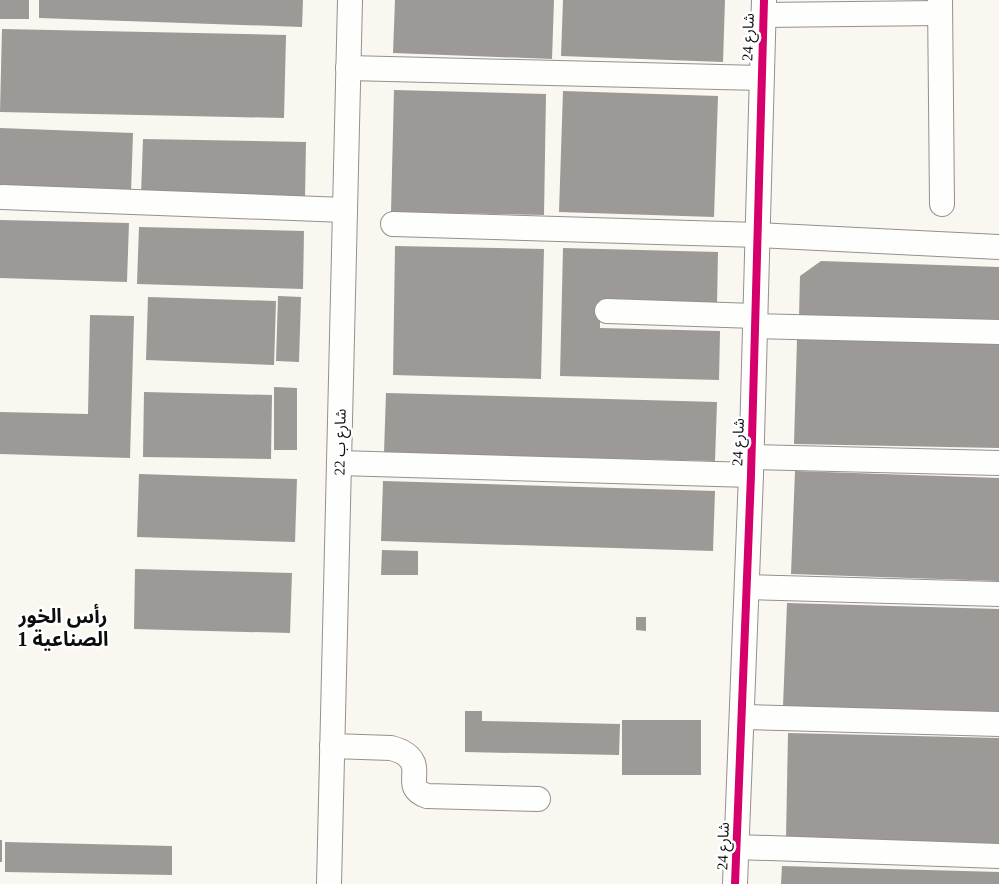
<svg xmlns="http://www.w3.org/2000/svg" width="999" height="884" viewBox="0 0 999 884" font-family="'Times New Roman','Noto Sans Arabic',serif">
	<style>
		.building { fill: #9d9996 }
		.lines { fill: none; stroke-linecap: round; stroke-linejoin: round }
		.minor-casing { stroke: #93918f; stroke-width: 26 }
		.minor { stroke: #fefefd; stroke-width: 24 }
		.cycleway-casing { stroke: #fff; stroke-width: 11 }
		.cycleway { stroke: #d6006c; stroke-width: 8 }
		.labels { text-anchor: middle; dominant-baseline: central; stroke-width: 5; stroke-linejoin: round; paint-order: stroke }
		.street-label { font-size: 15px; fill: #0c0c0c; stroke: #fff }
		.district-label { font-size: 20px; font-weight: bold; fill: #0c0c0c; stroke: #fff }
	</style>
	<rect width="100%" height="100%" fill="#faf6f0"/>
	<g class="building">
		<rect x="0" y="0" width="29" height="19"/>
		<polygon points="39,0 303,0 302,27 39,18"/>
		<polygon points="395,0 554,0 552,59 393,53"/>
		<polygon points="563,0 725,0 723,62 561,56"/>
		<polygon points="2,29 286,35 284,118 0,112"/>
		<polygon points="394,90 546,94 544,215 391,212"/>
		<polygon points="563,91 718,96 714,217 559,212"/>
		<polygon points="0,128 133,133 131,192 0,187"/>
		<polygon points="143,139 306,142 305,198 141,195"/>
		<polygon points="0,220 129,223 127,282 0,278"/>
		<polygon points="139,227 304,231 303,289 137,284"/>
		<polygon points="395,246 544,249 541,379 393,375"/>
		<polygon points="563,248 718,252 717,305 600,302 600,328 720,331 719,380 560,376"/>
		<polygon points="821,261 999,267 999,322 799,318 800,276"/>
		<polygon points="278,296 301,297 299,362 276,361"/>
		<polygon points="148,297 276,301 274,365 146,360"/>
		<polygon points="90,315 134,316 130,458 0,454 0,412 88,414"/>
		<polygon points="797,339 999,343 999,448 794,444"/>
		<polygon points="274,387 297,388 297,450 274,450"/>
		<polygon points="144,392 272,395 271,459 143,457"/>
		<polygon points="386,393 717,402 715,461 384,453"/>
		<polygon points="795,471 999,478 999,581 791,574"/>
		<polygon points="139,474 297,479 295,542 137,537"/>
		<polygon points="383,481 715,491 713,551 381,541"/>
		<polygon points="382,550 418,551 418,575 381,575"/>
		<polygon points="135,569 292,573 290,633 134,629"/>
		<polygon points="787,603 999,609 999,714 783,707"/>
		<polygon points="636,617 646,617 646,631 636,630"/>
		<polygon points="465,711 482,711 482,721 620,724 619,755 465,752"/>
		<rect x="622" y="720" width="79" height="55"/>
		<polygon points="788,733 999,738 999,844 786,839"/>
		<rect x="0" y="840" width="2" height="22"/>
		<polygon points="5,842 172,846 172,875 5,872"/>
		<polygon points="782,866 999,872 999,884 781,884"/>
	</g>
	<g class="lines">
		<g class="minor-casing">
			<g id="minor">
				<polyline points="940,0 942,204"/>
				<polyline points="763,15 940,13"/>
				<polyline points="348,68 761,78"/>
				<polyline points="2,197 345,210"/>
				<polyline points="393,224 758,235 999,247"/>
				<polyline points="607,311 755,316"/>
				<polyline points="755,326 999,332"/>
				<polyline points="751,457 999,463"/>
				<polyline points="339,463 751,475"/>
				<polyline points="747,587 999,594"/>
				<polyline points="742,717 999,724"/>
				<path d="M332,746L391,748C399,750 409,754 413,763C418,776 406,789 427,796L538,799"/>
				<polyline points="737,847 999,856"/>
				<polyline points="329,884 350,0"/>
				<polyline points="735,884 751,475 764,0"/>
			</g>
		</g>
		<use href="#minor" class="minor"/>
		<g class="cycleway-casing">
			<polyline id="cycleway" points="735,884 751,475 764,0"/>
		</g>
		<use href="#cycleway" class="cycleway"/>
	</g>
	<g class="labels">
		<g class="street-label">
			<text transform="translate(748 37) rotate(-88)">شارع 24</text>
			<text transform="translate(340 442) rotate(-89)">شارع ب 22</text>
			<text transform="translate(738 442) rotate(-88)">شارع 24</text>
			<text transform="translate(723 846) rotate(-88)">شارع 24</text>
		</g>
		<g class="district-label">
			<text x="63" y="616">رأس الخور<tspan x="63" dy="23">الصناعية 1</tspan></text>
		</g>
	</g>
</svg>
